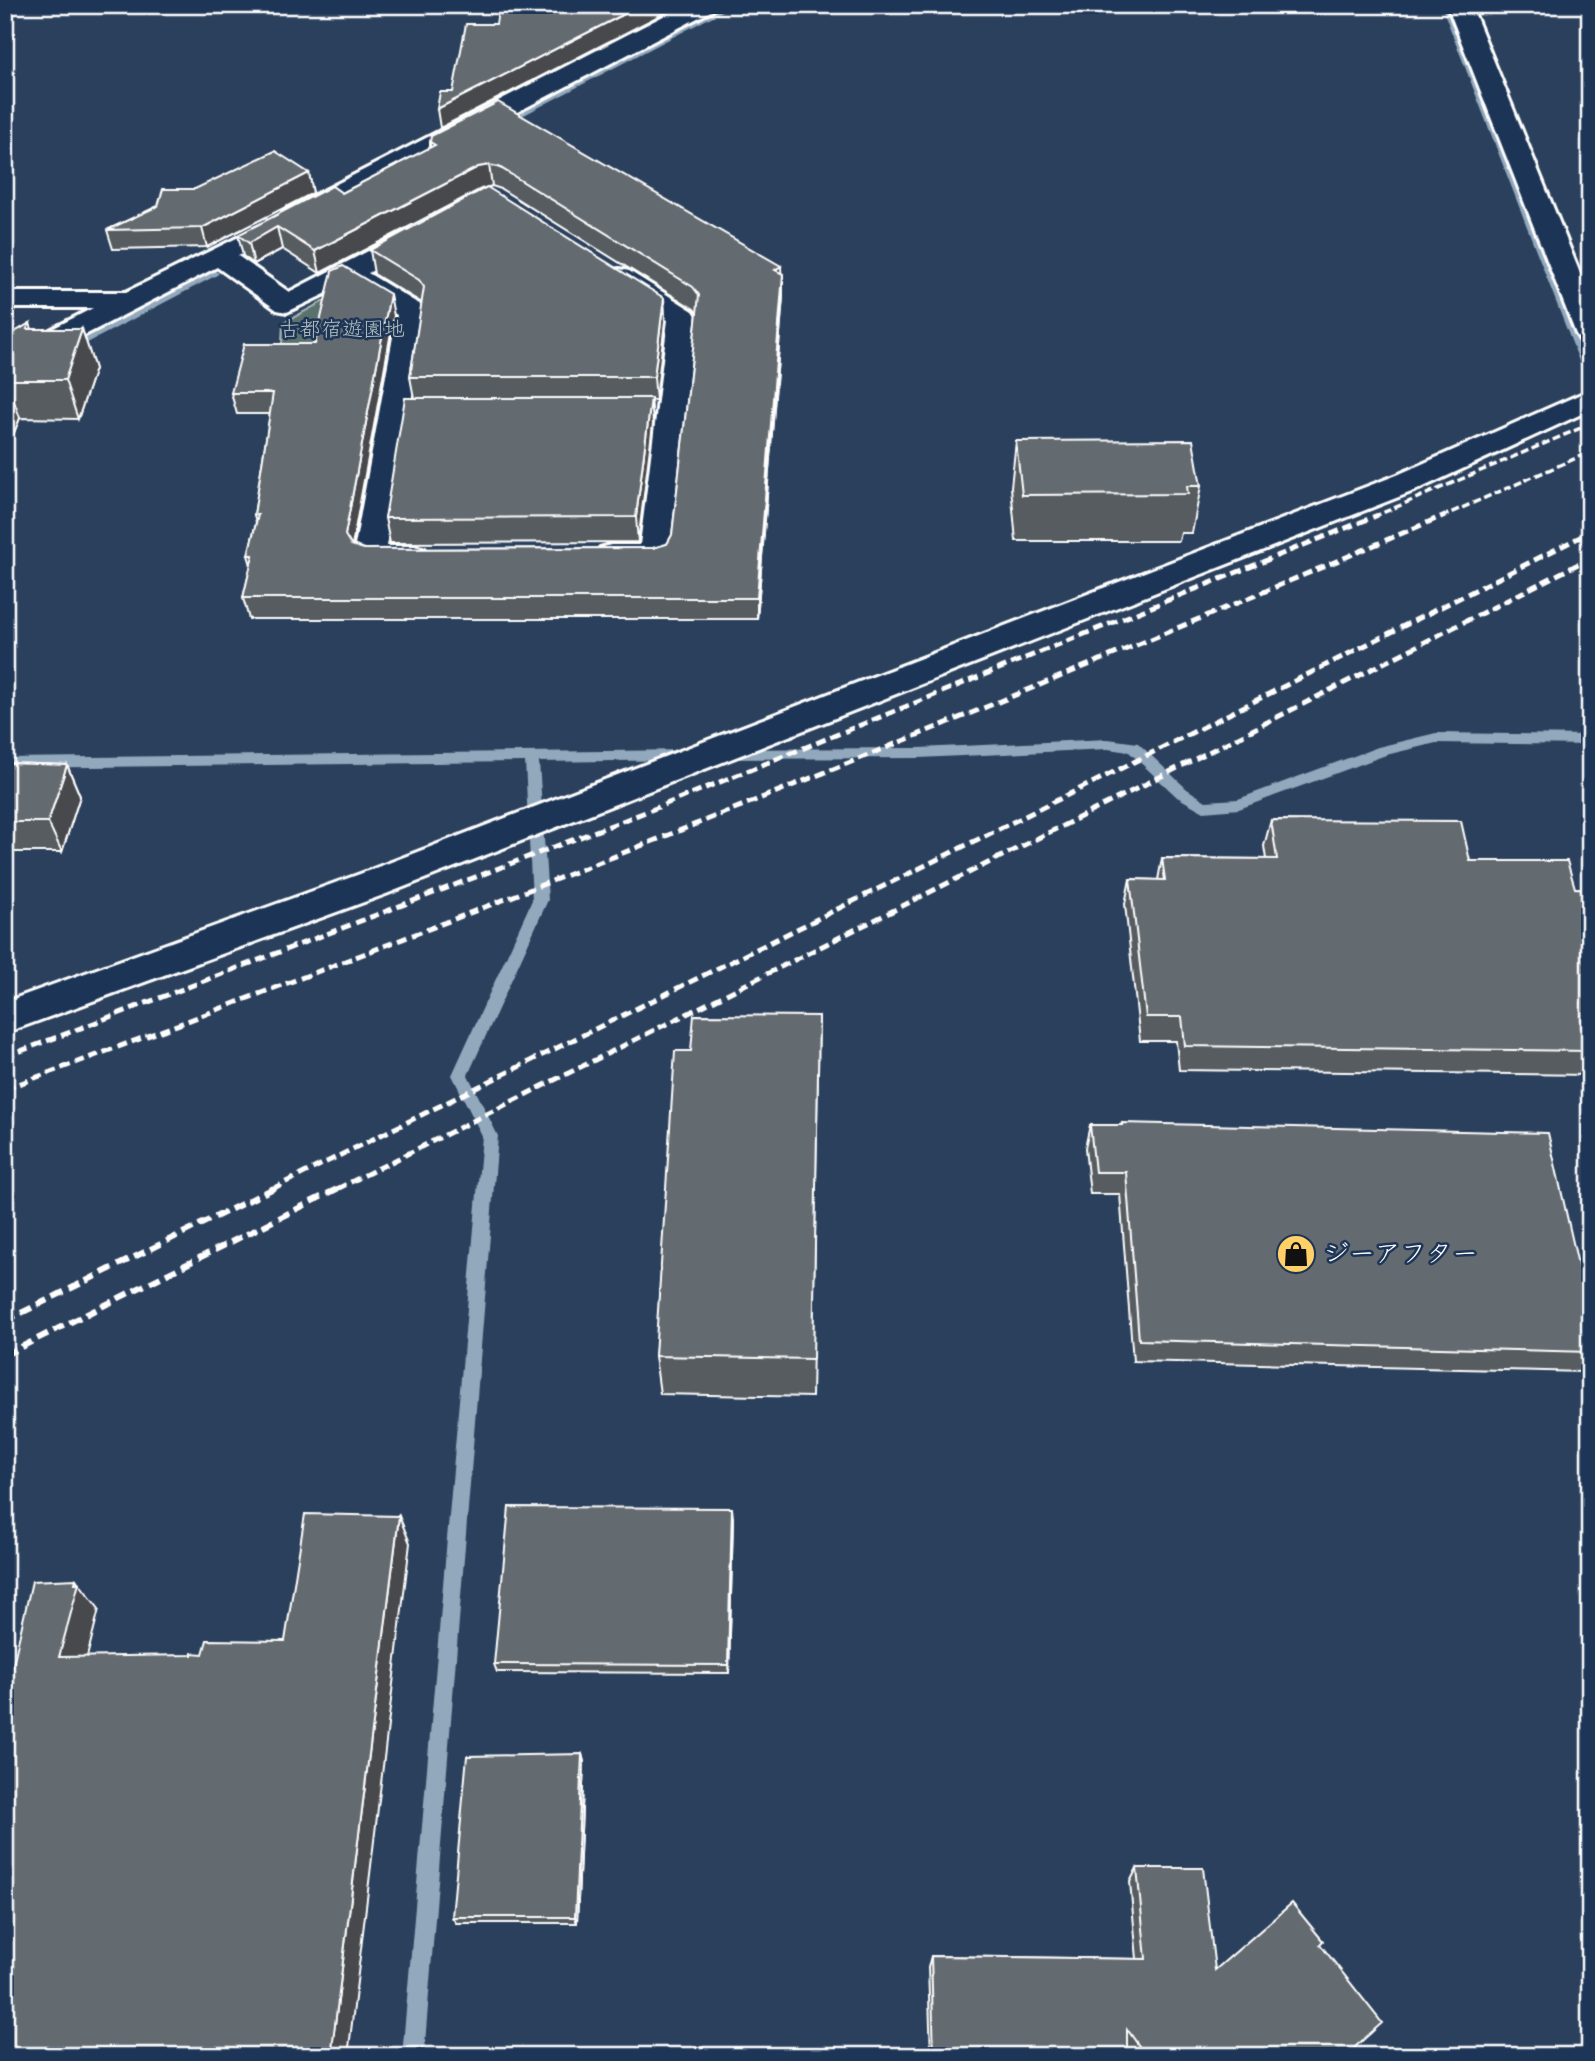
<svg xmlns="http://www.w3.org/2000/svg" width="1595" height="2061" viewBox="0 0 1595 2061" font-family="'Architects Daughter','Klee One',sans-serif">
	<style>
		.green { fill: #5a716d; stroke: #acb8b6; stroke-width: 2 }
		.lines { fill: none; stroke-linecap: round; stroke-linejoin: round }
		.stream { fill: #92a8bc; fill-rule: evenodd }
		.minor-casing { stroke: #fff; stroke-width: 6 }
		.minor { fill: #1d3557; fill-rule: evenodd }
		.rail-far2 { stroke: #fff; stroke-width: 3.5; stroke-dasharray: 8 3.5; stroke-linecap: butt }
		.rail-far1 { stroke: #fff; stroke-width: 5; stroke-dasharray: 10 5; stroke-linecap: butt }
		.rail { stroke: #fff; stroke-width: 6; stroke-dasharray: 12 6; stroke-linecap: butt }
		.wall { fill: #565b5f; stroke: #fff; stroke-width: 2 }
		.shaded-wall { fill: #464a4e; stroke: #fff; stroke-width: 2 }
		.building { fill: #646a6f; stroke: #fff; stroke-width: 2 }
		.labels { text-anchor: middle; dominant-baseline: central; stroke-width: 5; stroke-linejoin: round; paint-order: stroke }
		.far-park-label { font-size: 21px; fill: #b5bfbd; stroke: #1d3557 }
		.poi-label { font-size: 26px; fill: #fff; stroke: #1d3557; text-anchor: start }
	</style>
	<rect width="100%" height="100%" fill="#2b405c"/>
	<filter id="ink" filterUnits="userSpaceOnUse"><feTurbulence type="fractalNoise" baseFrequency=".0143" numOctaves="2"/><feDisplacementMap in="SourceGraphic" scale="14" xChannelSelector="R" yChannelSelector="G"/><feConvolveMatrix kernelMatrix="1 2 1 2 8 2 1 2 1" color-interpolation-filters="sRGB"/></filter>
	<g filter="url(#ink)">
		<polygon class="green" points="333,296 388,311 395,325 386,363 281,363 283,323"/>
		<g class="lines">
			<g class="stream">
				<polygon points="721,5 734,5 505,125 496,123"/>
				<polygon points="1441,5 1451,5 1590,358 1590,378 1584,374"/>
				<polygon points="213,270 219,273 217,275 70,352 62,352 60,349"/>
				<polygon points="1436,733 1590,735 1590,745 1436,743 1386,755 1239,809 1204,812 1177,797 1129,752 1108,749 919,758 722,759 715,754 722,749 919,748 1108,739 1138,743 1187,789 1206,801 1238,799 1378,747"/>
				<polygon points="689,750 696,755 689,760 539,762 548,900 468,1075 498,1136 424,2056 402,2056 482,1136 452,1075 532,900 525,762 5,768 5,758"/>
			</g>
			<g class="minor-casing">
				<g id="minor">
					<polygon points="685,5 716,5 713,10 304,223 294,225 284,223 280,217 284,211"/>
					<polygon points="1447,5 1471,5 1590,298 1590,343 1580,340 1576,334"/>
					<path d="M417,229L427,231L431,237L427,243L368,273L422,306L426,312L387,546H414L425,549L430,557L425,565C405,570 378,570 358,565L353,557L397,315L346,284L287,312L277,310L217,267L15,371L5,374V353L93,308H5V292H126L243,235L253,237L257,243L253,249L238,256L289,292L407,231Z"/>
					<path d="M619,269L629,271L693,311L697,317L671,556L666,564C646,569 620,569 600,564L595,556L600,548L611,545H640L668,320L609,283L605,277L609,271Z"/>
					<polygon points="1590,390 1590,410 1419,489 386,894 5,1033 5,1002 360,874 1397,475"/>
				</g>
			</g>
			<use href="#minor" class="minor"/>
			<g class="rail-far2">
				<polyline points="1373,517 1590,424"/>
				<polyline points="1441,517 1590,452"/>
			</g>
			<g class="rail-far1">
				<polyline points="5,1057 656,808 1378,515"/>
				<path d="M5,1089C490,910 970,718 1445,515"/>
				<polyline points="272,1189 1118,770 1590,532"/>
				<polyline points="337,1189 1136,789 1590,558"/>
			</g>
			<g class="rail">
				<polyline points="5,1321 276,1187"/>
				<polyline points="5,1355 341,1187"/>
			</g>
		</g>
		<g class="wall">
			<polygon points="430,142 783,274 783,296 757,619 249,619 243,598 251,565 248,555 256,522 254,515 270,414 237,414 231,393 315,344 394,316 352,545 364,549 653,548 667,544 672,535 697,313 694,309 501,189 492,186 481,189 320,273 282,249 254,264 243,256 238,235 342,193 430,148"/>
			<polygon points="309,173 313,193 207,247 113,249 107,230 195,189"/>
			<polygon points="370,250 664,298 665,321 656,400 651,400 653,424 638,542 390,543 385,518 414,398 410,377 422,303 374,274"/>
			<polygon points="30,323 32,329 82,329 95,369 78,419 20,418 5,454 5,338"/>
			<polygon points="1016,441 1201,486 1192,533 1181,533 1179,541 1016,541 1011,487"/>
			<polygon points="5,763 67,765 80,796 62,852 5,852"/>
			<polygon points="1271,820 1470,861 1575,888 1590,889 1590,1075 1179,1070 1176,1041 1140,1041 1125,904 1130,879 1158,880 1162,858 1266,859 1264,846"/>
			<polygon points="819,1016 812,1397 660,1394 655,1356 691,1051"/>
			<polygon points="1122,1123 1590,1317 1590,1363 1583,1372 1133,1361 1120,1194 1090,1194 1085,1148 1090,1125 1121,1125"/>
			<polygon points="733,1518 729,1673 497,1672 494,1664"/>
			<polygon points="582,1754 584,1762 577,1923 456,1923 452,1917"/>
			<polygon points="1137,1868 1215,1970 1320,1944 1345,2056 1131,2056 1127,2051 1127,2056 931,2056 928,1967 931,1956 1137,1959 1130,1882"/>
		</g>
		<g class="shaded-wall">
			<polygon points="642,5 680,5 440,128 437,109"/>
			<polygon points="489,165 492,186 481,189 320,273 315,251 478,167"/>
			<polygon points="309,173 313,193 207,247 202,228"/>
			<polygon points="277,227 282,249 254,264 249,243"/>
			<polygon points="781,266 782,288 775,270"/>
			<polygon points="783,274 783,296 757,619 757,598"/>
			<polygon points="390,294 394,316 350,557 345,535"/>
			<polygon points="664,298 665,321 656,400 654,377"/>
			<polygon points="82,329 95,369 78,419 65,380"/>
			<polygon points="6,379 20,418 5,454"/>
			<polygon points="651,398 653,424 638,542 636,517"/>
			<polygon points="67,765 80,796 62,852 48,822"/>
			<polygon points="732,1508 733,1518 729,1673 728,1665"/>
			<polygon points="399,1516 410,1543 348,2056 331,2056"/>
			<polygon points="76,1579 99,1609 81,1681 59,1657"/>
			<polygon points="582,1754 584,1762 577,1923 575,1917"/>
		</g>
		<g class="building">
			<polygon points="499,5 642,5 437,109 440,92 453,92 466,24 496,24"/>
			<polygon points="498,102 781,266 775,270 783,274 757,598 243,598 253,555 248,555 258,515 254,515 273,393 231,393 244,344 315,344 332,271 343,266 390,294 345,535 351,545 364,549 653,548 667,544 672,535 699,295 693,287 499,167 489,165 478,167 315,251 277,227 249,243 238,235 332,186 342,193 435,145 430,142 431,136"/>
			<polygon points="275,151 309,173 202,228 107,230 158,206 163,189 195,189"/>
			<polygon points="487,187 664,298 654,377 410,377 424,287 419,280 370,250"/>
			<polygon points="30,323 27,329 82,329 65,380 5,380 5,338"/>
			<polygon points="405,398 651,398 636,517 385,518"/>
			<polygon points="1193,440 1201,486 1187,486 1188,494 1022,495 1016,441"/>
			<polygon points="5,763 67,765 48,822 5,822"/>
			<polygon points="1271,820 1461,821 1470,861 1567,861 1575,888 1590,889 1590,1051 1185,1046 1182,1017 1146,1017 1130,879 1165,880 1162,858 1277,859"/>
			<polygon points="694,1015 819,1016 813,1359 655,1356 675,1051 691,1051"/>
			<polygon points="1122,1123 1548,1133 1590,1317 1590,1352 1139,1340 1126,1172 1095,1172 1090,1125 1122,1125"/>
			<polygon points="509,1507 732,1508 728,1665 494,1664"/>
			<polygon points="305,1514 399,1516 331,2056 5,2056 5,1700 32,1581 76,1579 75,1583 79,1583 59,1657 192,1655 192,1653 203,1654 207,1640 285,1641"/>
			<polygon points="582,1754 575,1917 452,1917 467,1756"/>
			<polygon points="1137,1868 1203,1868 1215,1970 1292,1903 1323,1941 1320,1944 1382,2023 1345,2056 1146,2056 1127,2029 1127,2056 934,2056 931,1956 1146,1959"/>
		</g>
	</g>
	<defs>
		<g id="shop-disc" transform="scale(2.0125)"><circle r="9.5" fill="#ffd166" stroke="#1d3557"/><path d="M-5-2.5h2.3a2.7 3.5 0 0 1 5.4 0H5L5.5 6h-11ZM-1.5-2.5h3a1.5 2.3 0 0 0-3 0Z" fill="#111"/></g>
	</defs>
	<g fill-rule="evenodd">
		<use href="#shop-disc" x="1296" y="1254"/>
	</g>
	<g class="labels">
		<g class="far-park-label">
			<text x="342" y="329">古都宿遊園地</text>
		</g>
		<g class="poi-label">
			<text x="1323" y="1254">ジーアフター</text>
		</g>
	</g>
	<rect width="1595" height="2061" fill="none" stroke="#1d3557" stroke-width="28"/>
	<rect x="14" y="14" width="1567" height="2033" fill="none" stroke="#fff" stroke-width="2.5" filter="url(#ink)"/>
</svg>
